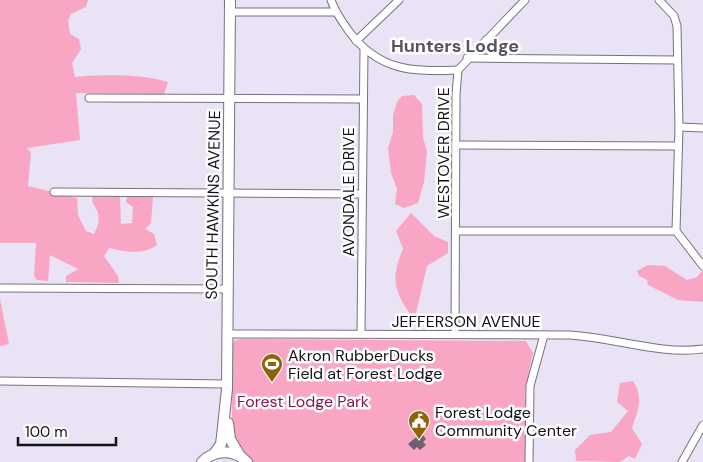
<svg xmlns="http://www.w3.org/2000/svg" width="703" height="462" viewBox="0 0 703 462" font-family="'DM Sans',sans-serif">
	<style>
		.green { fill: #f9a6c5 }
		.building { fill: #6d616d }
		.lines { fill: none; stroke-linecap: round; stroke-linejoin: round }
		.minor-casing { stroke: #767181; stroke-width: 9 }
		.secondary-casing { stroke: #767181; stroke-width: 12 }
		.minor { stroke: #fff; stroke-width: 7 }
		.secondary { stroke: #fff; stroke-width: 10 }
		.labels { text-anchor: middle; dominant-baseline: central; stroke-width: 5; stroke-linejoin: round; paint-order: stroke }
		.street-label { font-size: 16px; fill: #131117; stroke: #fff }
		.poi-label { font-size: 16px; fill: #131117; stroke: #fff; text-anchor: start }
		.park-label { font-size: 16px; fill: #84174f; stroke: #fff }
		.neighbourhood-label { font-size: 18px; font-weight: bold; fill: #575361; stroke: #fff }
	</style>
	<rect width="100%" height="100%" fill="#e9e3f5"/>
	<g class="green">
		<path d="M0,0H88L86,7L71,14L68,21L70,34L79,39L81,49L72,63L75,77C98,74 146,74 168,82L164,94L76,93L80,140L27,148L31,153L28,186L77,198L78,215L86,231L94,234C101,220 100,214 92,202L93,196L112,195L120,197L121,224L132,223L133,207L126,202L127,196L153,197L151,223L145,229L154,234L157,245C143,255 126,252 109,248L104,256L118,276L119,283L66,282V276L78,269L50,255L48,281L37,280L34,276L36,243H0Z"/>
		<polygon points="414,95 422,104 423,138 427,151 424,182 418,203 404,208 395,204 397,189 391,173 388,148 393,132 393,115 397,102 402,96"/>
		<path d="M411,213L434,236L448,242V253L427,266L416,313L411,315C393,291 391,276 403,249L396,231Z"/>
		<polygon points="648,265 665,266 687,280 697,277 703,270 703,302 678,300 648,285 647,280 639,276 637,271"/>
		<polygon points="0,299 9,344 0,346"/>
		<polygon points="240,339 526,341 533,353 525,391 525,462 252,462 234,439 232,432 232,348 234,341"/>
		<path d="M633,381C644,397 638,411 632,428L642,444L635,459L629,456L620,462L576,461L575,450L590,435L611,432L628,411L617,402L620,383Z"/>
	</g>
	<polygon class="building" points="421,433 426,439 423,442 426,445 420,450 417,447 414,450 408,444"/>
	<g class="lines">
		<g class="minor-casing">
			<g id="minor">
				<path d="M331,0C335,12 341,20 348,30C378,71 411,72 458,70"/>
				<polyline points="659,0 674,16 677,26 679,127 676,231 703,266"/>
				<polyline points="230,12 335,12"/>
				<polyline points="486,40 491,53 500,58"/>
				<polyline points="356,41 399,0"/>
				<polyline points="467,58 677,60"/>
				<polyline points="89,98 363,99"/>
				<polyline points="679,127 703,128"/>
				<polyline points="456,145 677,146"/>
				<polyline points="54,192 362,194"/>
				<polyline points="456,231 676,231"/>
				<polyline points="0,288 227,289"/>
				<path d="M227,334L568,335C613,337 659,355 703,349"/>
				<polyline points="361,334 364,50"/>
				<polyline points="455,334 456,95 458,70 525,0"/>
				<polyline points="0,381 227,384"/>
				<polyline points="529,462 530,386 544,335"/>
				<polyline points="682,462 703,425"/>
			</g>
		</g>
		<g class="secondary-casing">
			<g id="secondary">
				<polyline points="228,423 230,439 240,456"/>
				<polyline points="214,454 221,444 222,436 227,389 230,0"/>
				<path d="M202,462C215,449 234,449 247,462"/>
			</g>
		</g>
		<use href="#minor" class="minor"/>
		<use href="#secondary" class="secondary"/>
	</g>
	<defs>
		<g id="stadium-pin" transform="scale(1.125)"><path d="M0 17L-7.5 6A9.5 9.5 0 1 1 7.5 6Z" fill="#8e630a" stroke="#fff"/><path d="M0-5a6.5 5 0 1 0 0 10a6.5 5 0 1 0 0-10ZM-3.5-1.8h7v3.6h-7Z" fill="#fff"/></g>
		<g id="civic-pin" transform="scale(1.125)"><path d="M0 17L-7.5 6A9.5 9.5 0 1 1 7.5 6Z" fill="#8e630a" stroke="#fff"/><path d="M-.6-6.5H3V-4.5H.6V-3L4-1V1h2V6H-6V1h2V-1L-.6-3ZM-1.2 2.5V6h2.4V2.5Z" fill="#fff"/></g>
	</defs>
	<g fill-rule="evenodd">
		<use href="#stadium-pin" x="272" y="364"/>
		<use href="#civic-pin" x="419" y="421"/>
	</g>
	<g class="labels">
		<g class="street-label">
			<text transform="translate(443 153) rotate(-90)">WESTOVER DRIVE</text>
			<text transform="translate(348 192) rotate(-90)">AVONDALE DRIVE</text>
			<text transform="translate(213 205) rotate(-89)">SOUTH HAWKINS AVENUE</text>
			<text x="466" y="321">JEFFERSON AVENUE</text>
		</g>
		<g class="poi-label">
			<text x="288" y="355">Akron RubberDucks<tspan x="288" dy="18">Field at Forest Lodge</tspan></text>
			<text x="435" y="412">Forest Lodge<tspan x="435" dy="18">Community Center</tspan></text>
		</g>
		<g class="park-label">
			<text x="303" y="401">Forest Lodge Park</text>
		</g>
		<g class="neighbourhood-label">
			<text x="455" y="46">Hunters Lodge</text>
		</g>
	</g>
	<path d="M18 437v8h98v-8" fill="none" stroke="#131117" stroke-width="2.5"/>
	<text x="25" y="437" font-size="15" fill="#131117" stroke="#ffffff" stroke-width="4" paint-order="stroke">100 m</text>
</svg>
